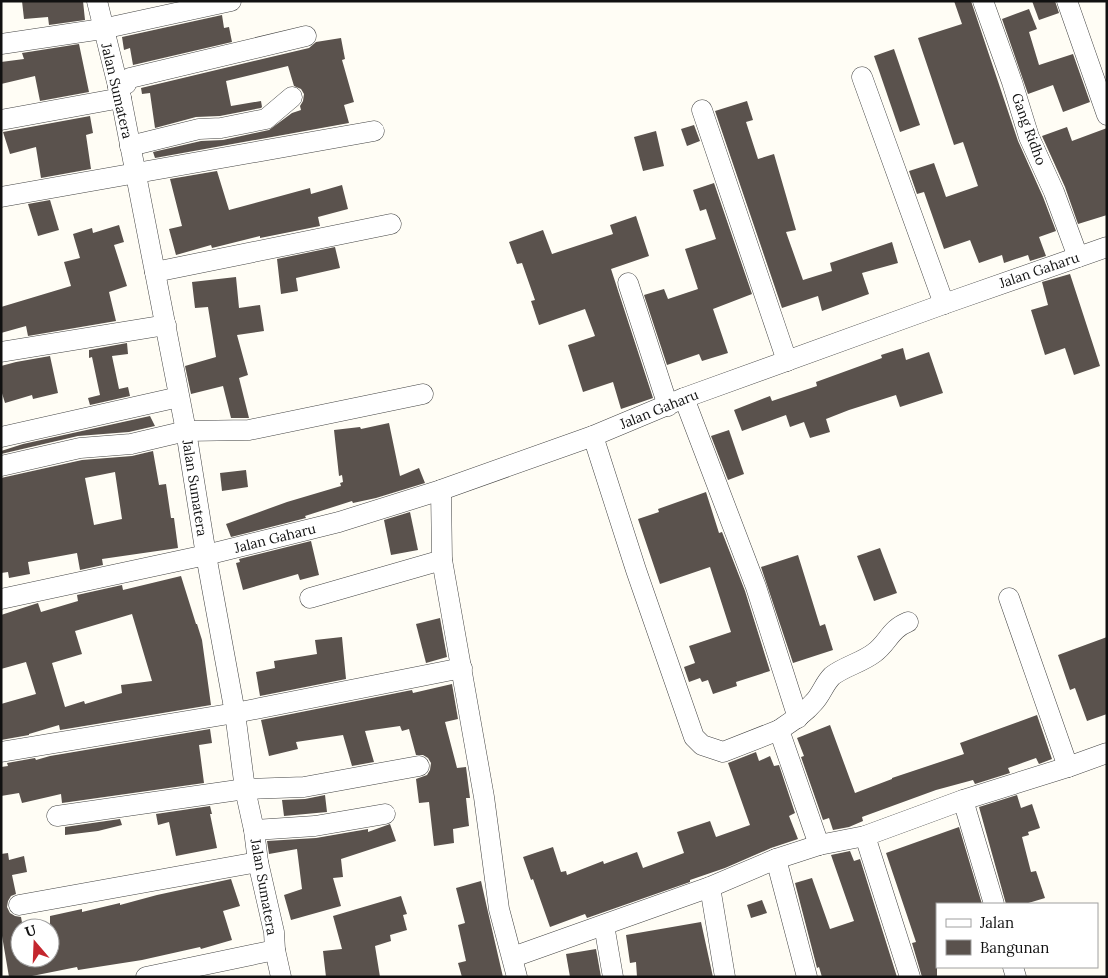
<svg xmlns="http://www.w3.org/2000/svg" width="1108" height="978" viewBox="0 0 1108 978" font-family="Lora,serif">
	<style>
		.building { fill: #5a524d; fill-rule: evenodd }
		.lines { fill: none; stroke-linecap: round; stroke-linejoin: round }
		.minor-casing { stroke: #444; stroke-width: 21 }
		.minor { stroke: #fff; stroke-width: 20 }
		.labels { text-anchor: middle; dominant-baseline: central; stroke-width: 5; stroke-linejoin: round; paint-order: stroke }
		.street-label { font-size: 14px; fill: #111; stroke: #fff }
	</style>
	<rect width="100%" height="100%" fill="#fffdf5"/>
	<g class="building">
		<polygon points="22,1 83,1 85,20 49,25 48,17 24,19"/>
		<polygon points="954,1 971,1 1018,141 1043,197 1056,231 1039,237 1046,256 1030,261 1028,255 1004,263 1002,255 979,263 970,240 944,249 924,192 917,194 909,171 934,163 946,197 978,186 963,142 954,145 918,38 962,24"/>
		<polygon points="1032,1 1055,1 1059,13 1039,20"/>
		<polygon points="1029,9 1037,29 1029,32 1039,65 1073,54 1090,102 1063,112 1053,85 1028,94 1002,19"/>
		<polygon points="222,15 224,28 229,27 232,42 133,65 130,48 124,50 122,37"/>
		<polygon points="341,38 345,59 342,60 354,102 344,105 349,123 155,158 153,152 201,141 223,140 269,130 292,113 301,110 300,106 303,101 304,94 301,89 294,86 288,66 226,81 231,106 261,101 262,107 261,108 220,116 196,117 155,128 150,93 142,94 141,88 309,48 316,42"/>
		<polygon points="79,44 89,92 40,101 35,76 1,84 1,62 24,59 22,53"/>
		<polygon points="894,49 920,125 900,132 874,56"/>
		<polygon points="747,101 753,120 746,122 758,159 774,154 796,230 786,232 803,280 832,271 830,263 892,242 898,263 862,273 869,294 822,311 818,296 782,308 715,111"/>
		<polygon points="90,116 93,133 86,135 91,169 41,178 36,147 10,154 3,132"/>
		<polygon points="694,125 700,141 687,146 681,129"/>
		<polygon points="1067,127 1072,141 1107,128 1107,215 1078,224 1065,187 1042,136"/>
		<polygon points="656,131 664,166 643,171 634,137"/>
		<polygon points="217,171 229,210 310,188 311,194 342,185 348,209 318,217 320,226 260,238 260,236 212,248 211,245 176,255 169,229 182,226 170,179"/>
		<polygon points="714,183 752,294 713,309 728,353 702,361 699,354 667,365 644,295 664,289 668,299 698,289 685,249 716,239 706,209 700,211 693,190"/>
		<polygon points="50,200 59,230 38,236 28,204"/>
		<polygon points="636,216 649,256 611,269 653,398 621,409 613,382 583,392 568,345 595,336 585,309 539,325 531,301 535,300 522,263 517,264 509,242 543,230 552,254 613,234 610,225"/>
		<polygon points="119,225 124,242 114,245 127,286 109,292 116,321 28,336 26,326 1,333 1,307 71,286 64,262 80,258 73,234 92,228 93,233"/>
		<polygon points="335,247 340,268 296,278 298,291 281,294 277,259"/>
		<polygon points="1070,274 1100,366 1074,375 1065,348 1045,355 1031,310 1048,305 1042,282"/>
		<polygon points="236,277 239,308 260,305 264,331 237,335 248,375 239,378 249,418 231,418 223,386 191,394 185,366 216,357 208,307 195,308 192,282"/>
		<polygon points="127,343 128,354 112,356 119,389 128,387 130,396 90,405 88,398 100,395 92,357 89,358 89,350"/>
		<polygon points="903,348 906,360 929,352 943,393 900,407 896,395 849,410 826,419 830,432 810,438 804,422 790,427 786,415 742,431 734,410 770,396 772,401 817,386 816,382 882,358 881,355"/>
		<polygon points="50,356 58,393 33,399 32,395 5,403 1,390 1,366 16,362"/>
		<polygon points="150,416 155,426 129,432 78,436 1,454 1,451 23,444"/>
		<polygon points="389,423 400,476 419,468 425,483 376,498 353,503 352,501 305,516 306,518 231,537 226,524 287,502 341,486 340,483 343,482 342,475 339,476 334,430 360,427 361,429"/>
		<polygon points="729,430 744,474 728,480 711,436"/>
		<path d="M153,451L159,485L166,484L171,518H174L178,548L102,559L103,565L80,570L77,553L28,562L30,574L9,578L8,572L1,573V478L82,460L132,456ZM115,472L122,519L94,525L85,478Z"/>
		<polygon points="246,470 248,487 222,491 220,473"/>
		<polygon points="706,492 719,533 722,532 745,591 770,671 736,682 737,686 713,694 708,680 702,682 700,678 689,682 684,667 695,663 689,646 731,632 710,567 660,584 638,519 659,512 658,509"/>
		<polygon points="410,512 418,550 391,555 384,520"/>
		<polygon points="311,541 319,575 300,580 298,574 243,590 236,563 240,562 239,559"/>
		<polygon points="880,548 897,593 874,601 857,556"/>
		<polygon points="798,555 820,626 825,624 833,650 793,663 761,567"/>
		<path d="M181,576L196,624H197L202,640L211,705L60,730L59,725L29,734V735L1,740V704L36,694L26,662L1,669V615L38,603L41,612L78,601L77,595L122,585L123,590ZM132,614L152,681L121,685L122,693L85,704L84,701L65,707L52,663L82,654L75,631Z"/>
		<polygon points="440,618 447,657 426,663 416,624"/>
		<polygon points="342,637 346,679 260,696 256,672 275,668 274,661 317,654 315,640"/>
		<polygon points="1107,637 1107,714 1087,721 1075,688 1070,690 1058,655"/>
		<polygon points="452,684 458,719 445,722 457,768 466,767 470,798 466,798 469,826 453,829 454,843 434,846 429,802 419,803 416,779 427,775 430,770 431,763 428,758 423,755 416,755 409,729 402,731 400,726 365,731 374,762 352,766 343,735 296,742 298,749 269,756 261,720 412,690 413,693"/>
		<polygon points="1037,715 1052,759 1039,764 1036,758 1008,768 1010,773 975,784 973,780 936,790 862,817 863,821 849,827 833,830 829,818 823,820 801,757 804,756 797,738 830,725 855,793 892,779 892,778 964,754 960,743"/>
		<polygon points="210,729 212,743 199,745 204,783 62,803 61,794 22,803 19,793 1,796 1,767 8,766 7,763 35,758 36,760 50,756"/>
		<polygon points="756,752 759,761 770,756 774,766 779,765 795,813 789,816 798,839 771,848 725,868 690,880 690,882 587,918 585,914 550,927 533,879 531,880 523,857 553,847 561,872 566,871 567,875 603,861 604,864 637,852 643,868 684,853 677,832 710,821 716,837 750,825 728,763"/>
		<polygon points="325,795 327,812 284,816 282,800 305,799"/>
		<polygon points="1017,795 1021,808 1032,804 1040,828 1028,832 1029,835 1022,837 1031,872 1036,871 1045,898 1025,904 1006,904 979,807"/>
		<polygon points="210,806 212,814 210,814 217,848 176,856 169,822 158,825 156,814"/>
		<polygon points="120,819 122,825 98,831 65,835 65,827"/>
		<polygon points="390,824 396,841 341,859 343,877 333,878 341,906 291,920 284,895 302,889 297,849 269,854 267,841 316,838 368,829 368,832"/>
		<polygon points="959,827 982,904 937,904 937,977 922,977 912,943 916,942 886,853"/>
		<polygon points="850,851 854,861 860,859 897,977 822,977 819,967 817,968 795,883 812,878 830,929 854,921 831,855"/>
		<polygon points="8,853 9,860 24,856 27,872 12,875 16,894 11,896 8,901 7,907 10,913 15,916 21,917 23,928 20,928 20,958 50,958 50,916 82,909 82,912 120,903 120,905 157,895 231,879 240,906 223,911 232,940 201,949 200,947 142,960 78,970 77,967 27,977 9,977 1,930 1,854"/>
		<polygon points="481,881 488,912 503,977 462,977 458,963 466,961 458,925 465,923 456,888"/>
		<polygon points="401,896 407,914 403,915 407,930 390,935 391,941 375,946 380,977 326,977 323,951 342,949 333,916"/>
		<polygon points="762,900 767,913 751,918 747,905"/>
		<polygon points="701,922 713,977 637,977 636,962 630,963 626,935"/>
		<polygon points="596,949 601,977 570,977 566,954"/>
	</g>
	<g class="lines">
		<g class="minor-casing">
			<g id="minor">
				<polyline points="97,1 121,98 186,431 206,555 235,713 245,789 254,830 258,862 274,932 275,950 281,977"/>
				<polyline points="983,1 1012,82 1029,137 1054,192 1078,257"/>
				<polyline points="1067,1 1107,115"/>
				<polyline points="1,44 102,29 231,1"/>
				<polyline points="862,77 944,304"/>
				<polyline points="118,87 126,84 127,80 130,78 306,36"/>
				<polyline points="702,110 787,361"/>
				<polyline points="1,120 121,98"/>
				<polyline points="130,146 199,129 221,128 266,119 292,97"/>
				<polyline points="1,197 374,131"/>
				<polyline points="155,272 391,224"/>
				<polyline points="628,283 668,406"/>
				<polyline points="1,352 166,325"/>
				<polyline points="684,398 756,587 798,718"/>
				<polyline points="593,436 636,570 694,737 702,745 723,752 779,730"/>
				<polyline points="1,437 179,397"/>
				<polyline points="1,466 80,448 131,444 186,431 249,430 423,394"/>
				<polyline points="441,490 442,560 484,797 499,909 517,977"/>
				<polyline points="310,598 442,560"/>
				<polyline points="1009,598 1068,767"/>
				<polyline points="1,599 206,555 339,522 441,490 593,436 684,398 944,304 1107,247"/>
				<polyline points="1,752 235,713 462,668"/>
				<polyline points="963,800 994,904"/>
				<polyline points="57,816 245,789 304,787 419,766"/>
				<polyline points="254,830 315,826 385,814"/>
				<polyline points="865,836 910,977"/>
				<path d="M819,845L779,730C791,722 804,714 814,702C821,695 824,684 832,676C845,666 861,663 874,653C888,643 890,629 908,622"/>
				<polyline points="776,859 807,977"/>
				<polyline points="710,887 725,977"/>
				<polyline points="19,905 258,862"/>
				<polyline points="604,925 613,977"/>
				<polyline points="513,957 710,887 776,859 819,845 865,836 963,800 1068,767 1107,753"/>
				<polyline points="1013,967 1016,977"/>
				<polyline points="146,977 275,950"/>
			</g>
		</g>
		<use href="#minor" class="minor"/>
	</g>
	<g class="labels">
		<g class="street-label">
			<text transform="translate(117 91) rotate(77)">Jalan Sumatera</text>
			<text transform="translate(1029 129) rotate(70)">Gang Ridho</text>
			<text transform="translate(1039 270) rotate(-19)">Jalan Gaharu</text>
			<text transform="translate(659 409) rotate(-22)">Jalan Gaharu</text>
			<text transform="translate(195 488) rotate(81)">Jalan Sumatera</text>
			<text transform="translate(275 538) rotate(-14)">Jalan Gaharu</text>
			<text transform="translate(264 887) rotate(80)">Jalan Sumatera</text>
		</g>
	</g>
	<rect width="1108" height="978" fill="none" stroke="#111111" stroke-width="5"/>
	<rect x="936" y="903" width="162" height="65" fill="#ffffff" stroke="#a0a0a0"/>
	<rect x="946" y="919" width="25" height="8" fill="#ffffff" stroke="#a0a0a0"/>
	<text x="980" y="928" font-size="15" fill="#111111">Jalan</text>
	<rect x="946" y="940" width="25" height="15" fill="#5a524d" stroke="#a0a0a0"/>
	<text x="980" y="953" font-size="15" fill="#111111">Bangunan</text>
	<g transform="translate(35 943) rotate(341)"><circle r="24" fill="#ffffff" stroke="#a0a0a0"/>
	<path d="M0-4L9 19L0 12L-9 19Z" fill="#c4262e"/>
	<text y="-8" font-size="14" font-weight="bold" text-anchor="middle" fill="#111111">U</text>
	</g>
</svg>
